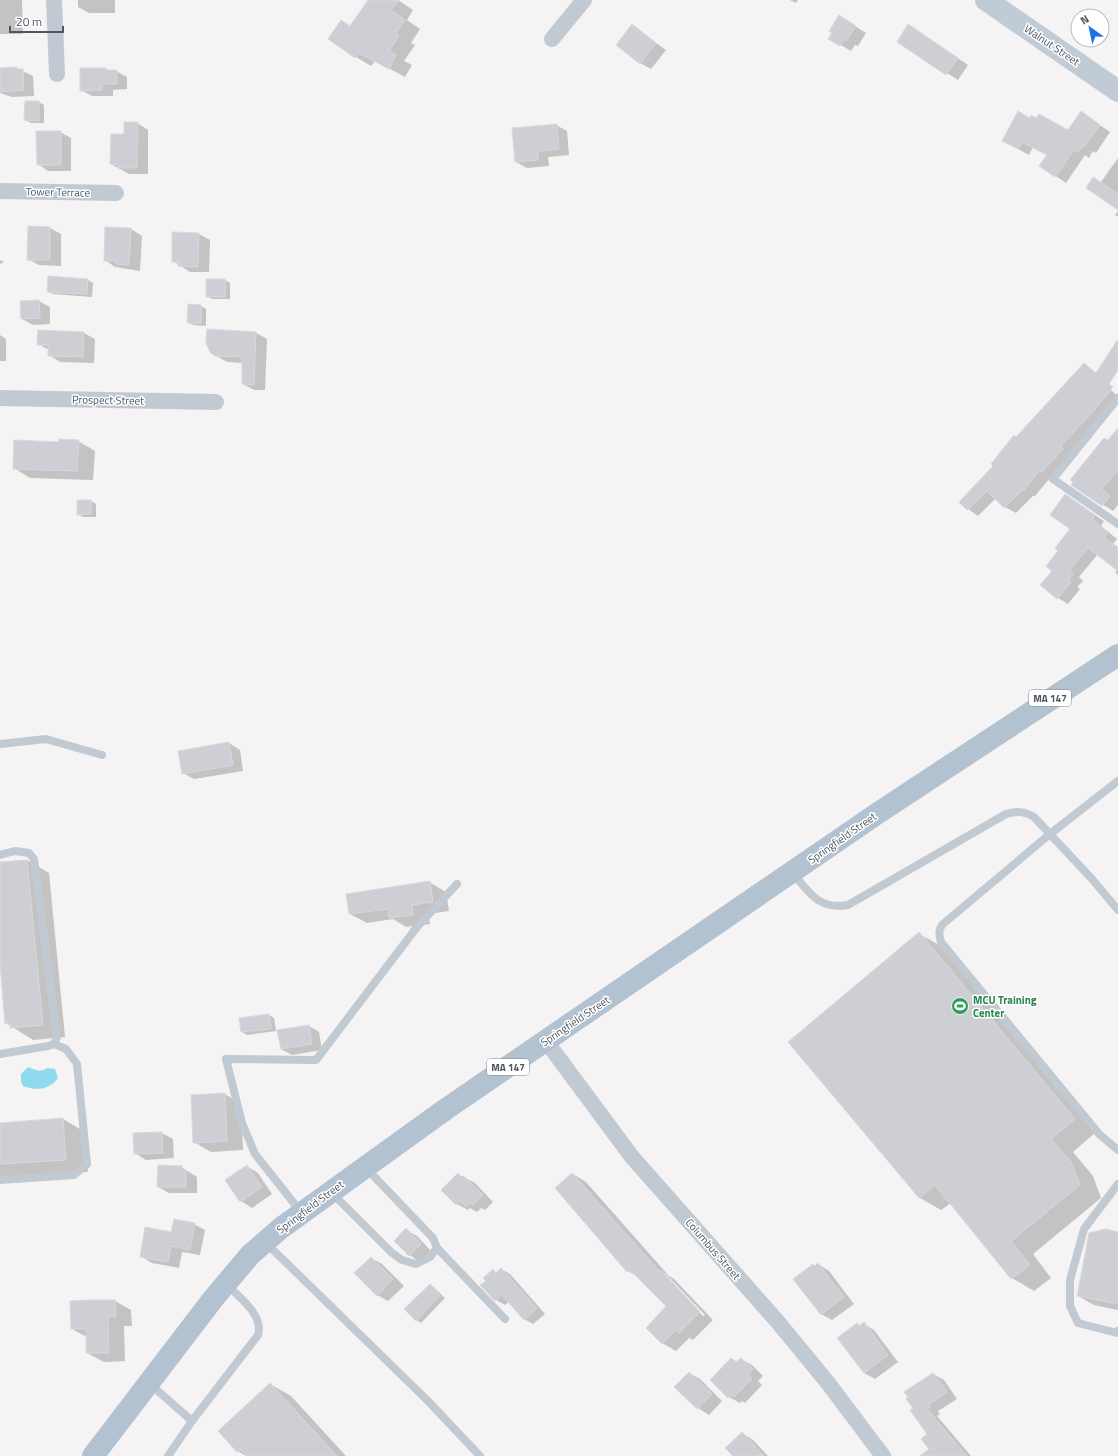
<svg xmlns="http://www.w3.org/2000/svg" width="1118" height="1456" viewBox="0 0 1118 1456" font-family="'Titillium Web',sans-serif">
	<style>
		.water { fill: #90daee }
		.shadow { fill: #0003; fill-rule: evenodd }
		.building { fill: #cdcfd5; stroke: #d7d9de }
		.lines { fill: none; stroke-linecap: round; stroke-linejoin: round }
		.lane { stroke: #c1cad2; stroke-width: 8 }
		.street { stroke: #c1cad2; stroke-width: 16 }
		.secondary { stroke: #c1cbd6; stroke-width: 22 }
		.primary { stroke: #b3c2d1; stroke-width: 22 }
		.labels { text-anchor: middle; dominant-baseline: central; stroke-width: 3; stroke-linejoin: round; paint-order: stroke }
		.shield { fill: #fff; stroke: #808990; stroke-width: 1 }
		.shield-label { font-size: 10px; font-weight: bold; fill: #4a5661 }
		.street-label { font-size: 11px; fill: #4a5661; stroke: #fff }
		.leisure-label { font-size: 11px; font-weight: bold; fill: #27864d; stroke: #fff; text-anchor: start }
	</style>
	<rect width="100%" height="100%" fill="#f5f3f3"/>
	<path class="water" d="M28,1067C36,1070 40,1073 47,1068L55,1069L58,1078C49,1090 37,1091 23,1086L21,1082V1074Z"/>
	<g class="shadow">
		<polygon points="0,0 22,0 23,34 0,34"/>
		<polygon points="78,0 115,0 115,13 89,13 78,7"/>
		<polygon points="369,0 398,0 413,10 407,20 420,29 411,43 415,45 404,61 412,65 405,77 375,61 371,66 356,57"/>
		<polygon points="790,0 798,0 796,3"/>
		<polygon points="850,23 866,33 858,46 855,45 851,51 829,38 833,32"/>
		<polygon points="632,26 666,50 651,69 640,63"/>
		<polygon points="919,32 968,65 958,80 898,42"/>
		<polygon points="16,68 33,76 34,96 12,97 0,93 0,69"/>
		<polygon points="106,69 110,71 116,71 127,77 127,89 113,90 113,96 92,96 81,90"/>
		<polygon points="26,102 39,102 44,105 44,123 31,123 25,120"/>
		<polygon points="1082,113 1110,132 1096,153 1093,151 1089,158 1085,155 1066,183 1041,166 1048,155 1033,147 1029,155 1014,147 1031,119 1069,131"/>
		<polygon points="137,123 148,130 148,174 129,174 111,164 125,135"/>
		<polygon points="556,125 567,131 569,155 548,157 549,166 527,168 516,162"/>
		<polygon points="60,132 71,138 71,171 48,171 38,164"/>
		<polygon points="1118,158 1118,209 1094,178 1101,182"/>
		<polygon points="1118,211 1118,217 1115,215"/>
		<polygon points="29,227 50,228 61,234 61,266 39,265 28,259"/>
		<polygon points="106,228 131,229 142,236 140,271 115,267 105,260"/>
		<polygon points="199,234 210,240 209,272 190,272 173,261"/>
		<polygon points="0,260 4,262 0,264"/>
		<polygon points="88,280 93,283 92,297 53,294 48,291"/>
		<polygon points="225,280 230,283 230,299 212,299 207,296"/>
		<polygon points="39,301 50,307 50,324 33,325 22,319 21,302"/>
		<polygon points="189,305 201,306 206,309 206,326 193,325 188,322"/>
		<polygon points="84,333 95,339 94,363 60,362 49,355 49,350 38,344"/>
		<polygon points="256,333 267,339 265,390 254,390 243,384 243,363 227,362 215,355"/>
		<polygon points="0,335 6,339 6,361 0,361"/>
		<polygon points="1091,374 1118,396 1035,496 1033,496 1016,513 1005,507 996,498 978,516 968,509 994,465"/>
		<polygon points="1118,438 1118,505 1113,511 1072,485 1108,441"/>
		<polygon points="78,441 95,451 93,480 30,478 14,468 60,443"/>
		<polygon points="1065,495 1104,521 1101,526 1117,539 1113,544 1118,548 1118,575 1115,572 1117,570 1098,554 1079,577 1083,581 1077,587 1080,589 1068,604 1058,598 1053,570 1060,551 1071,529"/>
		<polygon points="91,501 96,504 96,517 83,517 78,514"/>
		<polygon points="229,743 240,750 243,771 194,779 183,773"/>
		<polygon points="27,860 49,873 65,1037 33,1040 6,1023 0,955 0,863"/>
		<polygon points="429,882 446,892 449,911 428,914 430,924 406,927 393,919 367,923 350,914"/>
		<polygon points="919,934 941,946 1096,1132 1073,1152 1093,1176 1101,1198 1033,1254 1051,1278 1034,1291 1012,1278 951,1203 941,1210 920,1198 789,1042"/>
		<polygon points="269,1015 274,1018 276,1031 247,1035 242,1032"/>
		<polygon points="309,1026 319,1032 322,1050 292,1055 281,1049"/>
		<polygon points="225,1094 241,1104 243,1150 211,1152 194,1142"/>
		<polygon points="63,1119 85,1132 88,1172 0,1178 0,1124"/>
		<polygon points="162,1133 173,1139 174,1158 146,1160 135,1153 134,1134"/>
		<polygon points="247,1166 258,1173 272,1194 252,1208 241,1201"/>
		<polygon points="181,1167 197,1177 197,1193 169,1193 158,1187"/>
		<polygon points="458,1174 475,1183 493,1202 485,1210 481,1208 477,1212 470,1208 468,1210 457,1204"/>
		<path d="M573,1174L586,1182L669,1276L674,1279L713,1320L693,1340L689,1338L676,1351L662,1343L667,1306L640,1278L628,1271L556,1189ZM663,1273H665L705,1315L703,1316Z"/>
		<polygon points="194,1224 205,1230 200,1255 182,1252 179,1268 152,1263 141,1256 172,1233"/>
		<polygon points="406,1230 417,1236 431,1251 420,1262 410,1255"/>
		<polygon points="1118,1233 1118,1310 1094,1305 1078,1296"/>
		<polygon points="371,1258 382,1264 404,1286 388,1301 377,1295"/>
		<polygon points="818,1264 829,1271 854,1304 832,1320 821,1314 813,1265 816,1266"/>
		<polygon points="501,1269 510,1274 545,1314 533,1324 524,1319 509,1302 505,1305 496,1300 487,1281 493,1271 497,1273"/>
		<polygon points="430,1285 445,1298 421,1323 416,1320"/>
		<polygon points="115,1301 131,1310 132,1326 124,1326 125,1361 104,1362 87,1353 87,1337 72,1329"/>
		<polygon points="857,1324 861,1326 864,1324 874,1330 898,1362 875,1379 864,1373"/>
		<polygon points="732,1359 738,1362 741,1359 752,1365 763,1376 758,1381 762,1385 745,1403 742,1401 740,1403 729,1397 711,1380"/>
		<polygon points="689,1373 700,1379 722,1401 709,1415 698,1408 676,1387"/>
		<polygon points="933,1374 944,1380 957,1399 938,1411 940,1414 937,1416 971,1456 930,1456 928,1434 914,1408"/>
		<polygon points="270,1384 291,1396 346,1456 246,1456 238,1451"/>
		<polygon points="742,1433 753,1440 768,1456 735,1456"/>
	</g>
	<g class="building">
		<polygon points="368,0 399,0 391,10 405,20 396,33 399,36 389,51 396,55 389,69 359,53 355,58 328,39 341,20 350,26"/>
		<polygon points="839,15 856,26 846,41 844,39 840,46 828,39 832,33 829,31"/>
		<polygon points="632,24 656,43 640,64 616,45"/>
		<polygon points="908,24 958,58 946,75 897,42"/>
		<polygon points="17,67 17,69 23,69 24,90 0,92 0,68"/>
		<polygon points="80,68 106,68 106,70 117,70 117,84 102,84 102,90 80,91"/>
		<polygon points="25,101 39,101 39,121 24,120"/>
		<polygon points="1018,111 1030,118 1031,115 1036,118 1039,114 1068,130 1081,111 1100,125 1084,147 1082,146 1078,152 1074,150 1055,177 1039,166 1047,155 1022,142 1018,149 1002,141"/>
		<polygon points="124,122 138,122 137,168 118,168 118,165 110,164 111,134 124,134"/>
		<polygon points="557,124 559,149 538,151 538,160 515,162 512,128"/>
		<polygon points="36,131 61,131 61,165 37,165"/>
		<polygon points="1093,177 1118,194 1118,210 1086,188"/>
		<polygon points="28,226 50,227 50,260 27,260"/>
		<polygon points="105,227 131,228 129,265 116,264 116,261 104,261"/>
		<polygon points="172,232 199,233 198,267 178,266 178,262 172,262"/>
		<polygon points="48,276 88,279 87,294 47,292"/>
		<rect x="206" y="279" width="19" height="18"/>
		<polygon points="39,300 40,318 21,319 20,301"/>
		<polygon points="188,304 201,305 201,323 187,323"/>
		<polygon points="207,329 256,332 254,385 242,384 242,357 215,356 210,352 206,343"/>
		<polygon points="38,330 84,332 83,357 48,356 48,345 37,345"/>
		<polygon points="1118,339 1118,370 1109,384 1113,387 1091,414 1061,446 1063,449 1042,472 1040,470 1023,491 1022,490 1004,508 987,491 967,510 959,502 993,466 991,464 1014,435 1016,437 1084,363 1096,373"/>
		<polygon points="1118,428 1118,471 1101,489 1110,496 1102,506 1071,485 1073,482 1070,480 1104,438 1108,440"/>
		<polygon points="59,439 79,440 77,471 13,469 14,440 59,442"/>
		<polygon points="1065,494 1095,515 1092,519 1108,533 1104,538 1118,547 1118,571 1088,548 1069,571 1073,574 1068,580 1071,582 1057,599 1040,585 1052,571 1046,566 1058,551 1055,548 1070,529 1050,515"/>
		<polygon points="77,500 91,500 91,514 77,515"/>
		<polygon points="229,742 233,765 182,774 178,751"/>
		<polygon points="27,860 43,1025 10,1028 10,1023 5,1024 0,964 0,862"/>
		<polygon points="430,881 433,902 412,905 413,915 389,918 388,909 349,914 346,894"/>
		<polygon points="919,932 1075,1119 1051,1139 1071,1162 1080,1185 1011,1241 1030,1265 1011,1279 935,1185 919,1198 788,1042"/>
		<polygon points="269,1014 271,1029 241,1032 239,1018"/>
		<polygon points="309,1025 312,1044 281,1049 277,1030"/>
		<polygon points="225,1093 227,1141 193,1143 191,1095"/>
		<polygon points="63,1118 66,1160 0,1164 0,1123"/>
		<polygon points="162,1132 163,1153 134,1154 133,1133"/>
		<polygon points="158,1165 182,1166 182,1170 186,1170 186,1187 157,1187"/>
		<polygon points="247,1165 262,1187 240,1202 225,1180"/>
		<polygon points="458,1173 462,1177 464,1176 483,1195 473,1205 471,1202 466,1207 460,1201 456,1205 441,1190"/>
		<polygon points="572,1173 659,1271 661,1270 700,1312 679,1333 676,1330 662,1344 646,1328 666,1306 630,1270 627,1272 555,1188"/>
		<polygon points="174,1219 195,1223 190,1250 171,1246 168,1262 140,1257 145,1227 171,1232"/>
		<polygon points="406,1228 421,1244 409,1256 394,1241"/>
		<polygon points="1106,1229 1118,1232 1118,1304 1077,1296 1089,1233"/>
		<polygon points="371,1257 393,1279 377,1296 354,1273"/>
		<polygon points="818,1263 844,1297 821,1315 793,1279 813,1264 815,1266"/>
		<polygon points="501,1268 537,1308 524,1320 502,1295 495,1301 480,1285 486,1281 483,1278 493,1269 496,1273"/>
		<polygon points="430,1284 441,1294 416,1321 404,1309"/>
		<polygon points="92,1300 115,1300 116,1317 108,1317 109,1353 86,1353 86,1329 71,1329 70,1301"/>
		<polygon points="864,1322 888,1355 864,1373 837,1338 857,1323 859,1326"/>
		<polygon points="731,1358 736,1362 741,1358 753,1369 748,1374 752,1379 734,1397 731,1395 728,1398 710,1380"/>
		<polygon points="689,1372 712,1394 697,1409 674,1387"/>
		<polygon points="933,1373 947,1392 928,1405 930,1407 927,1409 967,1456 920,1456 929,1449 921,1439 927,1434 910,1410 913,1408 906,1399 908,1397 904,1392"/>
		<polygon points="270,1383 337,1456 247,1456 240,1449 237,1452 218,1431"/>
		<polygon points="742,1432 764,1456 733,1456 725,1448"/>
	</g>
	<g class="lines">
		<g class="lane">
			<polyline points="1118,398 1053,479 1118,524"/>
			<polyline points="0,744 46,739 102,755"/>
			<path d="M1118,781L1050,834L943,924C938,930 939,934 941,942L1100,1135L1118,1150"/>
			<polyline points="0,855 15,851 29,853 34,859 57,1037 54,1044 48,1046 0,1054"/>
			<path d="M793,873C809,893 819,910 848,905L1006,814C1017,811 1024,811 1034,817L1092,879L1118,910"/>
			<polyline points="0,1180 74,1175 87,1164 77,1064 66,1049 54,1044"/>
			<polyline points="1118,1184 1084,1229 1070,1280 1070,1306 1078,1323 1117,1333 1118,1331"/>
			<polyline points="331,1192 392,1253 402,1260 416,1264 430,1257 437,1248 433,1238 366,1168"/>
			<polyline points="301,1212 255,1154 242,1123 226,1059 316,1060 417,927 457,884"/>
			<polyline points="265,1242 428,1401 480,1456"/>
			<polyline points="437,1248 505,1319"/>
			<polyline points="150,1384 192,1421"/>
			<path d="M168,1456L192,1421L258,1335C264,1315 239,1297 226,1284"/>
		</g>
		<g class="street">
			<polyline points="54,0 57,74"/>
			<polyline points="552,39 584,0"/>
			<polyline points="0,191 116,193"/>
			<polyline points="0,398 216,402"/>
			<polyline points="546,1041 632,1157 777,1321 828,1383 883,1456"/>
		</g>
		<polyline class="secondary" points="986,0 1118,91"/>
		<polyline class="primary" points="93,1456 213,1299 250,1255 281,1228 446,1109 878,813 1118,655"/>
	</g>
	<defs>
		<g id="stadium-disc" transform="scale(0.9)"><circle r="9.5" fill="#2e9e5b" stroke="#fff"/><path d="M0-5a6.5 5 0 1 0 0 10a6.5 5 0 1 0 0-10ZM-3.5-1.8h7v3.6h-7Z" fill="#fff"/></g>
	</defs>
	<g fill-rule="evenodd">
		<use href="#stadium-disc" x="960" y="1006"/>
	</g>
	<g class="labels">
		<g class="shield">
			<rect x="1029" y="690" width="42" height="16" rx="3"/>
			<rect x="487" y="1059" width="42" height="16" rx="3"/>
		</g>
		<g class="shield-label">
			<text x="1050" y="698">MA 147</text>
			<text x="508" y="1067">MA 147</text>
		</g>
		<g class="street-label">
			<text transform="translate(1052 45) rotate(34)">Walnut Street</text>
			<text transform="translate(58 192) rotate(1)">Tower Terrace</text>
			<text transform="translate(108 400) rotate(1)">Prospect Street</text>
			<text transform="translate(842 838) rotate(-35)">Springfield Street</text>
			<text transform="translate(575 1021) rotate(-34)">Springfield Street</text>
			<text transform="translate(310 1207) rotate(-37)">Springfield Street</text>
			<text transform="translate(713 1249) rotate(49)">Columbus Street</text>
		</g>
		<g class="leisure-label">
			<text x="973" y="1000">MCU Training<tspan x="973" dy="13">Center</tspan></text>
		</g>
	</g>
	<g transform="translate(1090 28) rotate(327)"><circle r="19" fill="#ffffff" stroke="#b7bbc0"/>
	<path d="M0-3L7 15L0 10L-7 15Z" fill="#1a73e8"/>
	<text y="-6" font-size="11" font-weight="bold" text-anchor="middle" fill="#4a5661">N</text>
	</g>
	<path d="M10 26v6h53v-6" fill="none" stroke="#4a5661" stroke-width="2"/>
	<text x="16" y="26" font-size="12" fill="#4a5661" stroke="#ffffff" stroke-width="3" paint-order="stroke">20 m</text>
</svg>
